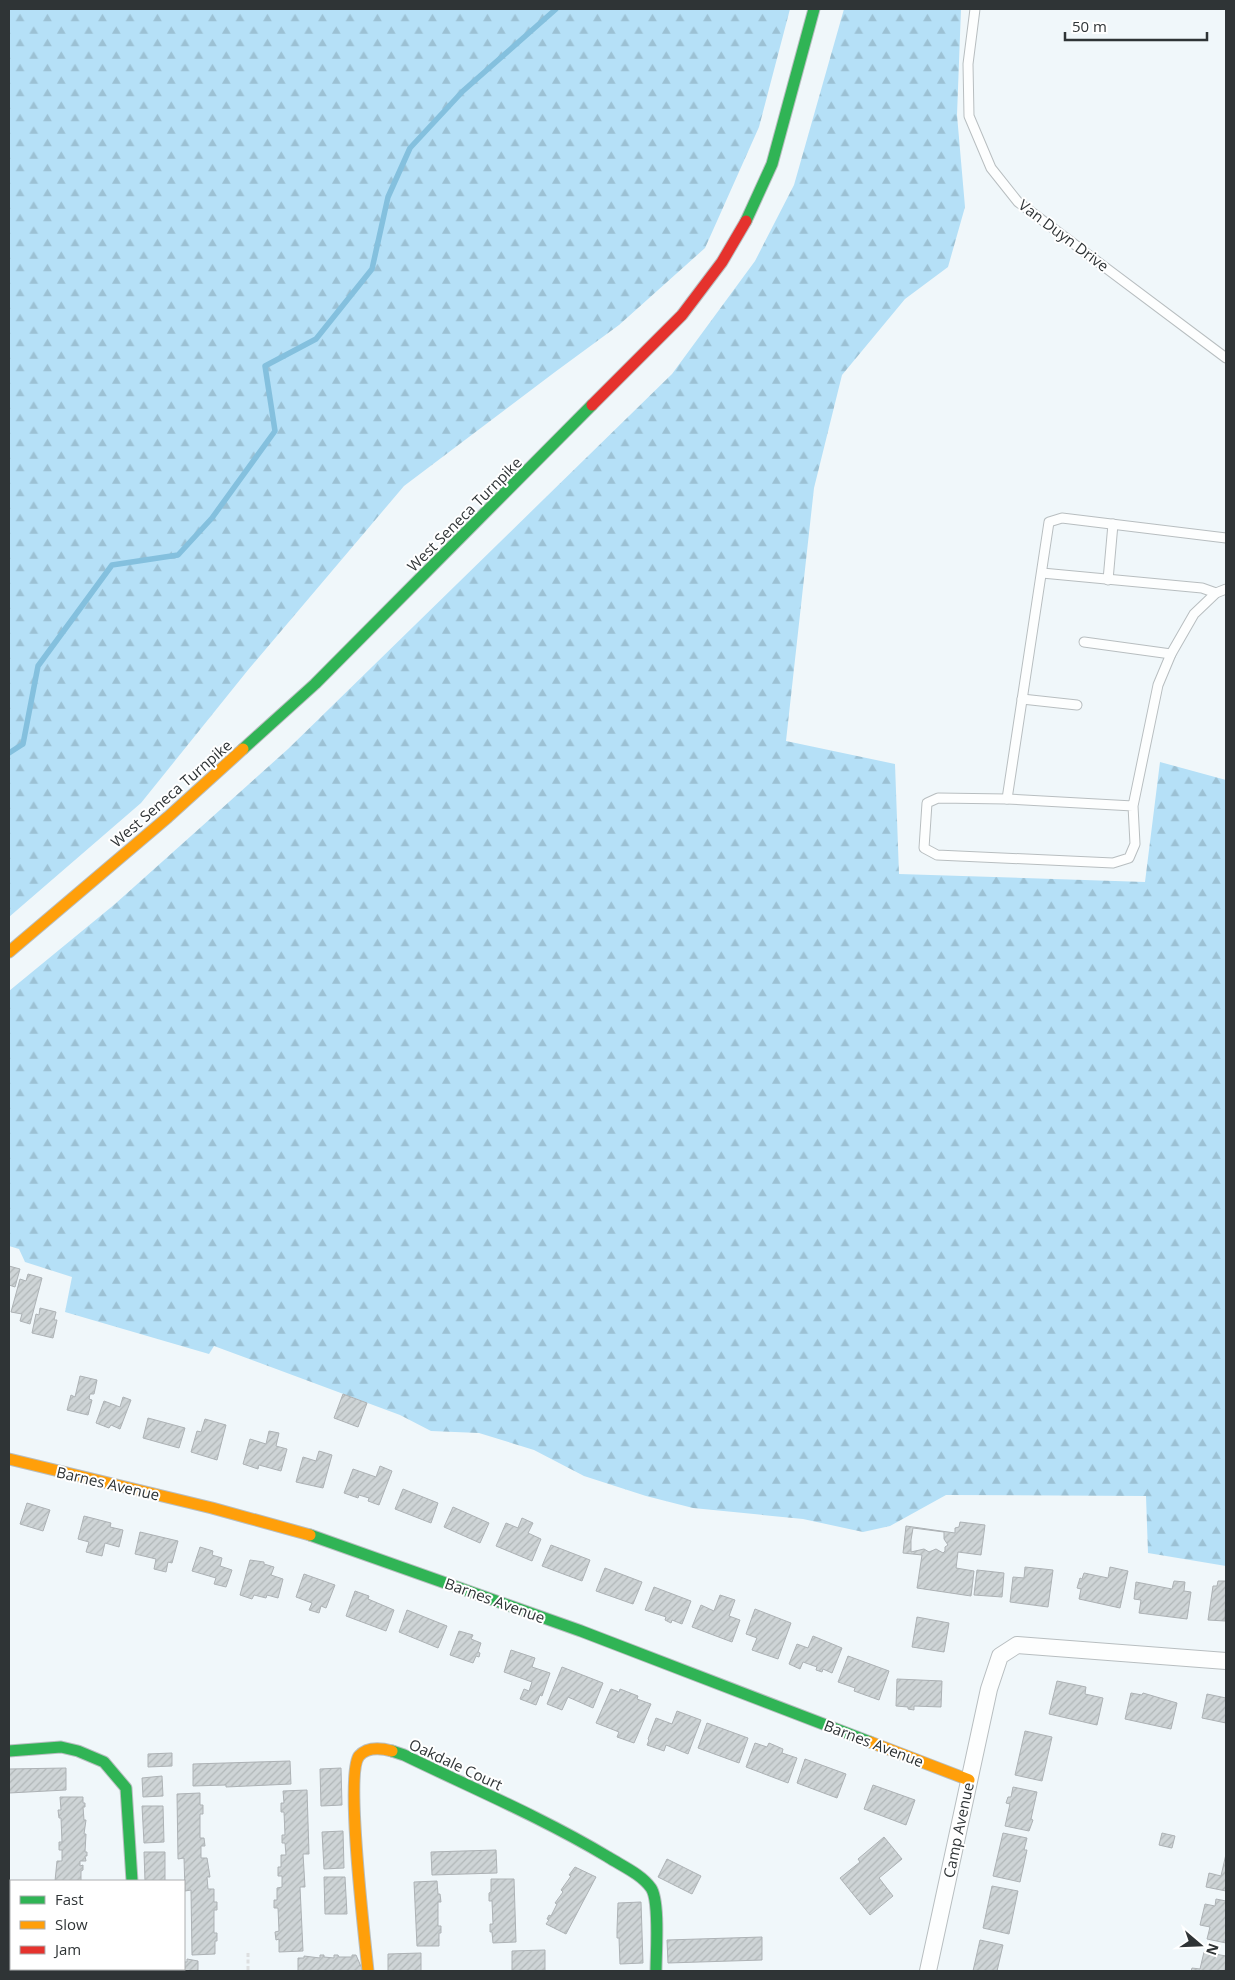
<svg xmlns="http://www.w3.org/2000/svg" width="1235" height="1980" viewBox="0 0 1235 1980" font-family="'Open Sans',sans-serif">
	<style>
		.forest { fill: url(#forest-firs) }
		.lines { fill: none; stroke-linecap: round; stroke-linejoin: round }
		.stream { stroke: #84c0de; stroke-width: 5.5 }
		.building { fill: url(#building-hatch); stroke: #adb2b5; fill-rule: evenodd }
		.lane-casing { stroke: #b8bec0; stroke-width: 11 }
		.street-casing { stroke: #b8bec0; stroke-width: 18 }
		.fast-casing { stroke: #b8bec0; stroke-width: 13 }
		.slow-casing { stroke: #b8bec0; stroke-width: 13 }
		.jam-casing { stroke: #b8bec0; stroke-width: 13 }
		.path { stroke: #dddfe0; stroke-width: 3; stroke-dasharray: 4 2.5; stroke-linecap: butt }
		.lane { stroke: #fdfefe; stroke-width: 9 }
		.street { stroke: #fdfefe; stroke-width: 16 }
		.fast { stroke: #30b455; stroke-width: 11 }
		.slow { stroke: #ff9f0a; stroke-width: 11 }
		.jam { stroke: #e5322d; stroke-width: 11 }
		.labels { text-anchor: middle; dominant-baseline: central; stroke-width: 4; stroke-linejoin: round; paint-order: stroke }
		.street-label { font-size: 15px; fill: #2f3436; stroke: #fff }
	</style>
	<defs>
		<pattern id="forest-firs" width="22" height="20" patternUnits="userSpaceOnUse" patternTransform="scale(1.25)"><rect width="22" height="20" fill="#b5e0f7"/><path d="M5 1l3.5 6h-7zM16 11l3.5 6h-7z" fill="#9cc1d4"/></pattern>
		<pattern id="building-hatch" width="6" height="6" patternUnits="userSpaceOnUse" patternTransform="scale(1.25)"><rect width="6" height="6" fill="#ced4d6"/><path d="M-1 1l2-2M0 6l6-6M5 7l2-2" fill="none" stroke="#b1b7b8"/></pattern>
	</defs>
	<rect width="100%" height="100%" fill="#f0f7fa"/>
	<g class="forest">
		<polygon points="9,9 790,9 759,127 705,248 619,325 555,372 404,486 248,670 141,803 9,917"/>
		<polygon points="844,9 961,9 957,115 965,207 948,267 905,299 842,375 814,488 786,741 895,764 899,874 1145,882 1160,762 1226,780 1226,1566 1148,1553 1146,1496 946,1495 890,1526 863,1532 803,1519 693,1508 646,1496 584,1476 534,1450 479,1433 431,1431 400,1415 214,1346 209,1354 65,1312 72,1277 25,1262 19,1249 9,1246 9,991 115,904 288,749 672,374 755,261 794,185"/>
	</g>
	<g class="lines">
		<polyline class="stream" points="9,753 23,744 38,666 112,565 178,555 212,518 275,431 265,366 316,339 372,269 388,197 410,148 463,91 556,9"/>
	</g>
	<g class="building">
		<polygon points="9,1266 20,1269 15,1287 9,1285"/>
		<polygon points="28,1274 42,1278 30,1324 20,1321 22,1314 11,1312 20,1279 26,1281"/>
		<polygon points="40,1308 56,1312 54,1320 57,1320 53,1338 32,1333 36,1314 39,1315"/>
		<polygon points="80,1376 97,1380 94,1394 90,1394 89,1399 92,1400 88,1415 67,1410 71,1395 75,1397"/>
		<polygon points="343,1394 367,1403 358,1427 334,1418"/>
		<polygon points="123,1397 131,1400 120,1429 111,1425 109,1428 96,1423 104,1401 120,1407"/>
		<polygon points="148,1418 185,1428 179,1448 143,1438"/>
		<polygon points="205,1419 226,1425 217,1460 191,1452 197,1431 201,1432"/>
		<polygon points="269,1431 279,1433 276,1446 287,1449 281,1471 259,1465 258,1469 243,1464 250,1439 266,1444"/>
		<polygon points="319,1451 332,1455 323,1488 296,1482 303,1457 316,1461"/>
		<polygon points="380,1466 392,1471 379,1505 368,1501 369,1498 359,1495 358,1498 344,1493 353,1469 376,1477"/>
		<polygon points="403,1489 438,1503 431,1523 395,1509"/>
		<polygon points="27,1503 50,1510 43,1531 20,1524"/>
		<polygon points="453,1507 489,1523 480,1543 444,1527"/>
		<polygon points="84,1516 111,1523 110,1527 123,1530 119,1547 105,1543 102,1556 86,1552 89,1542 78,1539"/>
		<polygon points="522,1518 533,1523 528,1533 541,1539 532,1561 496,1546 506,1523 518,1528"/>
		<path d="M960,1522L985,1525L981,1555L958,1552L956,1568L974,1571L971,1596L917,1588L922,1555L903,1553L906,1526L955,1533V1528L959,1527ZM913,1528L944,1532V1539L948,1545L945,1547V1551L943,1553L936,1549L929,1552L924,1549L911,1552V1540Z"/>
		<polygon points="140,1532 178,1541 172,1563 168,1562 166,1572 154,1569 156,1559 135,1554"/>
		<polygon points="551,1545 590,1560 582,1581 542,1566"/>
		<polygon points="200,1547 213,1551 212,1555 222,1558 220,1566 232,1570 226,1587 214,1584 216,1578 192,1571"/>
		<polygon points="250,1560 264,1562 264,1564 274,1567 271,1575 283,1579 278,1598 267,1595 266,1598 254,1595 252,1599 240,1595"/>
		<polygon points="1025,1567 1053,1570 1048,1607 1010,1602 1013,1577 1024,1578"/>
		<polygon points="1110,1567 1128,1571 1120,1608 1079,1599 1081,1589 1077,1588 1080,1578 1082,1579 1084,1573 1108,1578"/>
		<polygon points="605,1568 642,1582 633,1604 596,1591"/>
		<polygon points="977,1570 1004,1573 1002,1597 974,1595"/>
		<polygon points="304,1574 335,1585 326,1608 321,1606 319,1613 309,1610 312,1603 296,1597"/>
		<polygon points="1174,1581 1185,1582 1184,1591 1191,1592 1187,1619 1139,1613 1141,1600 1134,1599 1136,1582 1172,1589"/>
		<polygon points="1218,1581 1226,1581 1225,1621 1208,1620 1213,1586 1217,1586"/>
		<polygon points="654,1587 691,1601 682,1624 672,1620 671,1623 665,1620 666,1617 645,1610"/>
		<polygon points="355,1591 369,1596 368,1599 394,1610 386,1631 346,1616"/>
		<polygon points="720,1595 735,1600 729,1616 740,1620 732,1642 692,1627 701,1605 714,1611"/>
		<polygon points="755,1609 791,1623 778,1659 752,1650 757,1638 746,1634"/>
		<polygon points="407,1610 447,1626 438,1648 399,1632"/>
		<polygon points="917,1617 949,1623 944,1652 912,1647"/>
		<polygon points="459,1631 473,1635 471,1639 481,1643 478,1652 480,1653 479,1657 476,1656 473,1663 450,1655"/>
		<polygon points="813,1636 842,1648 832,1673 823,1669 822,1672 816,1670 817,1667 803,1662 800,1669 789,1664 797,1644 808,1648"/>
		<polygon points="511,1650 535,1658 532,1667 550,1673 542,1696 540,1695 536,1705 520,1699 524,1689 529,1691 532,1682 504,1672"/>
		<polygon points="848,1656 889,1671 879,1700 854,1691 855,1688 838,1682"/>
		<polygon points="562,1667 603,1683 593,1708 568,1697 562,1710 547,1704"/>
		<polygon points="897,1679 942,1681 941,1707 914,1706 914,1710 908,1709 908,1707 896,1706"/>
		<polygon points="1057,1681 1086,1687 1085,1694 1103,1698 1097,1725 1049,1714"/>
		<polygon points="611,1689 619,1692 620,1689 638,1696 637,1699 651,1704 634,1743 617,1737 619,1732 596,1723"/>
		<polygon points="1131,1693 1142,1695 1143,1693 1177,1703 1171,1729 1125,1719"/>
		<polygon points="1207,1694 1226,1698 1226,1723 1202,1718"/>
		<polygon points="677,1711 701,1720 688,1754 666,1745 664,1751 647,1745 649,1740 648,1739 656,1718 672,1724"/>
		<polygon points="707,1723 748,1738 739,1763 698,1748"/>
		<polygon points="1025,1731 1052,1737 1042,1781 1015,1775"/>
		<polygon points="755,1743 767,1747 769,1743 783,1749 782,1753 797,1758 788,1783 746,1767"/>
		<polygon points="172,1753 172,1766 148,1767 148,1754"/>
		<polygon points="805,1759 846,1774 837,1798 797,1783"/>
		<polygon points="290,1761 291,1784 226,1787 226,1785 193,1786 193,1764"/>
		<polygon points="66,1768 66,1790 9,1793 9,1769"/>
		<polygon points="341,1768 342,1805 321,1806 320,1769"/>
		<polygon points="162,1776 163,1796 143,1797 142,1778"/>
		<polygon points="873,1785 915,1800 906,1825 864,1809"/>
		<polygon points="1013,1787 1037,1792 1031,1819 1033,1820 1029,1831 1005,1826 1010,1804 1006,1803 1008,1797 1011,1797"/>
		<polygon points="307,1790 309,1854 303,1854 305,1887 300,1887 303,1951 279,1952 279,1939 276,1940 275,1932 279,1931 278,1908 274,1908 274,1900 277,1900 277,1888 282,1887 282,1876 278,1876 278,1867 281,1867 281,1855 286,1855 285,1843 282,1843 282,1835 285,1835 284,1812 281,1812 281,1803 284,1803 283,1791"/>
		<polygon points="200,1793 200,1805 203,1805 203,1814 200,1814 200,1838 204,1838 205,1846 201,1846 201,1858 207,1858 210,1877 207,1877 208,1889 214,1889 214,1902 217,1902 217,1910 214,1910 214,1933 217,1933 217,1941 215,1941 215,1954 192,1955 191,1890 185,1891 184,1858 178,1859 177,1794"/>
		<polygon points="60,1797 83,1797 83,1803 85,1803 85,1807 83,1807 84,1820 86,1820 84,1834 86,1834 85,1852 87,1852 87,1856 85,1856 86,1861 80,1861 80,1866 83,1865 83,1870 81,1871 81,1881 55,1881 57,1861 62,1861 62,1850 59,1850 59,1842 62,1842 61,1818 59,1818 58,1810 61,1810"/>
		<polygon points="142,1806 163,1806 164,1842 144,1843"/>
		<polygon points="343,1831 344,1868 324,1869 322,1832"/>
		<polygon points="1003,1833 1027,1838 1024,1850 1027,1850 1020,1882 993,1876"/>
		<polygon points="1162,1833 1175,1836 1172,1848 1159,1845"/>
		<polygon points="884,1837 902,1859 879,1878 893,1896 870,1915 840,1878 860,1862 858,1859"/>
		<polygon points="496,1850 497,1873 432,1875 431,1852"/>
		<polygon points="144,1852 165,1852 165,1881 145,1881"/>
		<polygon points="1226,1854 1226,1891 1206,1887 1209,1873 1221,1876"/>
		<polygon points="667,1859 701,1876 692,1894 658,1877"/>
		<polygon points="575,1867 596,1877 566,1934 546,1924 549,1920 547,1919 549,1915 551,1916 557,1904 555,1903 563,1892 561,1890 571,1876 569,1875"/>
		<polygon points="324,1877 345,1877 347,1914 325,1914"/>
		<polygon points="491,1879 514,1879 516,1942 493,1943 492,1932 490,1932 490,1924 493,1924 492,1901 489,1901 489,1893 491,1892"/>
		<polygon points="437,1881 438,1894 440,1894 441,1902 438,1902 438,1926 441,1926 441,1933 439,1933 439,1946 417,1946 414,1882"/>
		<polygon points="992,1886 1018,1891 1009,1934 983,1928"/>
		<polygon points="1216,1899 1226,1901 1226,1943 1207,1939 1210,1927 1200,1925 1205,1904 1215,1906"/>
		<polygon points="641,1902 643,1963 620,1964 619,1938 617,1938 617,1930 618,1903"/>
		<polygon points="762,1937 762,1960 668,1963 667,1940"/>
		<polygon points="980,1940 1003,1945 997,1971 973,1971"/>
		<polygon points="545,1950 545,1971 512,1971 512,1951"/>
		<polygon points="1204,1952 1226,1956 1225,1971 1191,1971 1192,1968 1200,1969"/>
		<polygon points="421,1953 421,1971 388,1971 388,1954"/>
		<polygon points="320,1955 324,1955 324,1957 334,1958 334,1955 338,1955 339,1957 352,1957 352,1955 356,1955 363,1971 298,1971 298,1958 304,1958 304,1956 320,1958"/>
		<polygon points="187,1959 198,1961 198,1971 133,1971 133,1969 184,1969 184,1962 187,1962"/>
		<rect x="74" y="1969" width="33" height="2"/>
	</g>
	<g class="lines">
		<g class="lane-casing">
			<g id="lane">
				<polyline points="975,9 968,64 969,116 991,168 1018,202 1226,358"/>
				<polyline points="1042,573 1202,588 1216,593"/>
				<polyline points="1108,580 1113,524"/>
				<polyline points="1084,642 1171,654"/>
				<polyline points="1022,699 1077,705"/>
				<polyline points="1007,799 1049,522 1062,518 1226,538"/>
				<polyline points="1133,806 1007,799 938,798 927,803 924,848 937,855 1113,863 1129,858 1135,844 1133,806 1158,685 1171,654 1194,614 1216,593 1226,589"/>
			</g>
		</g>
		<g class="street-casing">
			<g id="street">
				<polyline points="127,1971 127,1969"/>
				<polyline points="928,1971 989,1689 1000,1656 1017,1645 1226,1661"/>
			</g>
		</g>
		<g class="fast-casing">
			<g id="fast">
				<polyline points="746,221 772,164 814,9"/>
				<polyline points="243,749 315,684 592,405"/>
				<polyline points="310,1535 581,1631 870,1742"/>
				<polyline points="9,1751 61,1747 78,1751 104,1762 126,1788 132,1881"/>
				<path d="M392,1751L404,1755C472,1788 543,1818 608,1857C622,1866 641,1874 651,1888C660,1901 656,1954 656,1971"/>
			</g>
		</g>
		<g class="slow-casing">
			<g id="slow">
				<polyline points="9,952 168,817 243,749"/>
				<polyline points="9,1459 212,1508 310,1535"/>
				<polyline points="870,1742 969,1780"/>
				<path d="M368,1971C365,1940 345,1774 359,1756C367,1747 381,1748 392,1751"/>
			</g>
		</g>
		<g class="jam-casing">
			<polyline id="jam" points="592,405 682,315 722,262 746,221"/>
		</g>
		<polyline class="path" points="248,1953 248,1971"/>
		<use href="#lane" class="lane"/>
		<use href="#street" class="street"/>
		<use href="#fast" class="fast"/>
		<use href="#slow" class="slow"/>
		<use href="#jam" class="jam"/>
	</g>
	<g class="labels">
		<g class="street-label">
			<text transform="translate(1064 235) rotate(37)">Van Duyn Drive</text>
			<text transform="translate(464 514) rotate(-45)">West Seneca Turnpike</text>
			<text transform="translate(171 793) rotate(-41)">West Seneca Turnpike</text>
			<text transform="translate(108 1483) rotate(13)">Barnes Avenue</text>
			<text transform="translate(495 1600) rotate(20)">Barnes Avenue</text>
			<text transform="translate(874 1743) rotate(21)">Barnes Avenue</text>
			<text transform="translate(456 1764) rotate(25)">Oakdale Court</text>
			<text transform="translate(958 1830) rotate(-78)">Camp Avenue</text>
		</g>
	</g>
	<rect width="1235" height="1980" fill="none" stroke="#2f3436" stroke-width="20"/>
	<rect x="10" y="1880" width="175" height="90" fill="#ffffff" stroke="#acaeaf"/>
	<rect x="20" y="1896" width="25" height="8" fill="#30b455" stroke="#acaeaf"/>
	<text x="55" y="1905" font-size="15" fill="#2f3436">Fast</text>
	<rect x="20" y="1921" width="25" height="8" fill="#ff9f0a" stroke="#acaeaf"/>
	<text x="55" y="1930" font-size="15" fill="#2f3436">Slow</text>
	<rect x="20" y="1946" width="25" height="8" fill="#e5322d" stroke="#acaeaf"/>
	<text x="55" y="1955" font-size="15" fill="#2f3436">Jam</text>
	<g transform="translate(1200 1945) rotate(109)" stroke="#ffffff" stroke-width="4" paint-order="stroke">
	<path d="M0-4L9 19L0 12L-9 19Z" fill="#2f3436"/>
	<text y="-8" font-size="14" font-weight="bold" text-anchor="middle" fill="#2f3436">N</text>
	</g>
	<path d="M1065 32v8h142v-8" fill="none" stroke="#2f3436" stroke-width="2.5"/>
	<text x="1072" y="32" font-size="15" fill="#2f3436" stroke="#ffffff" stroke-width="4" paint-order="stroke">50 m</text>
</svg>
